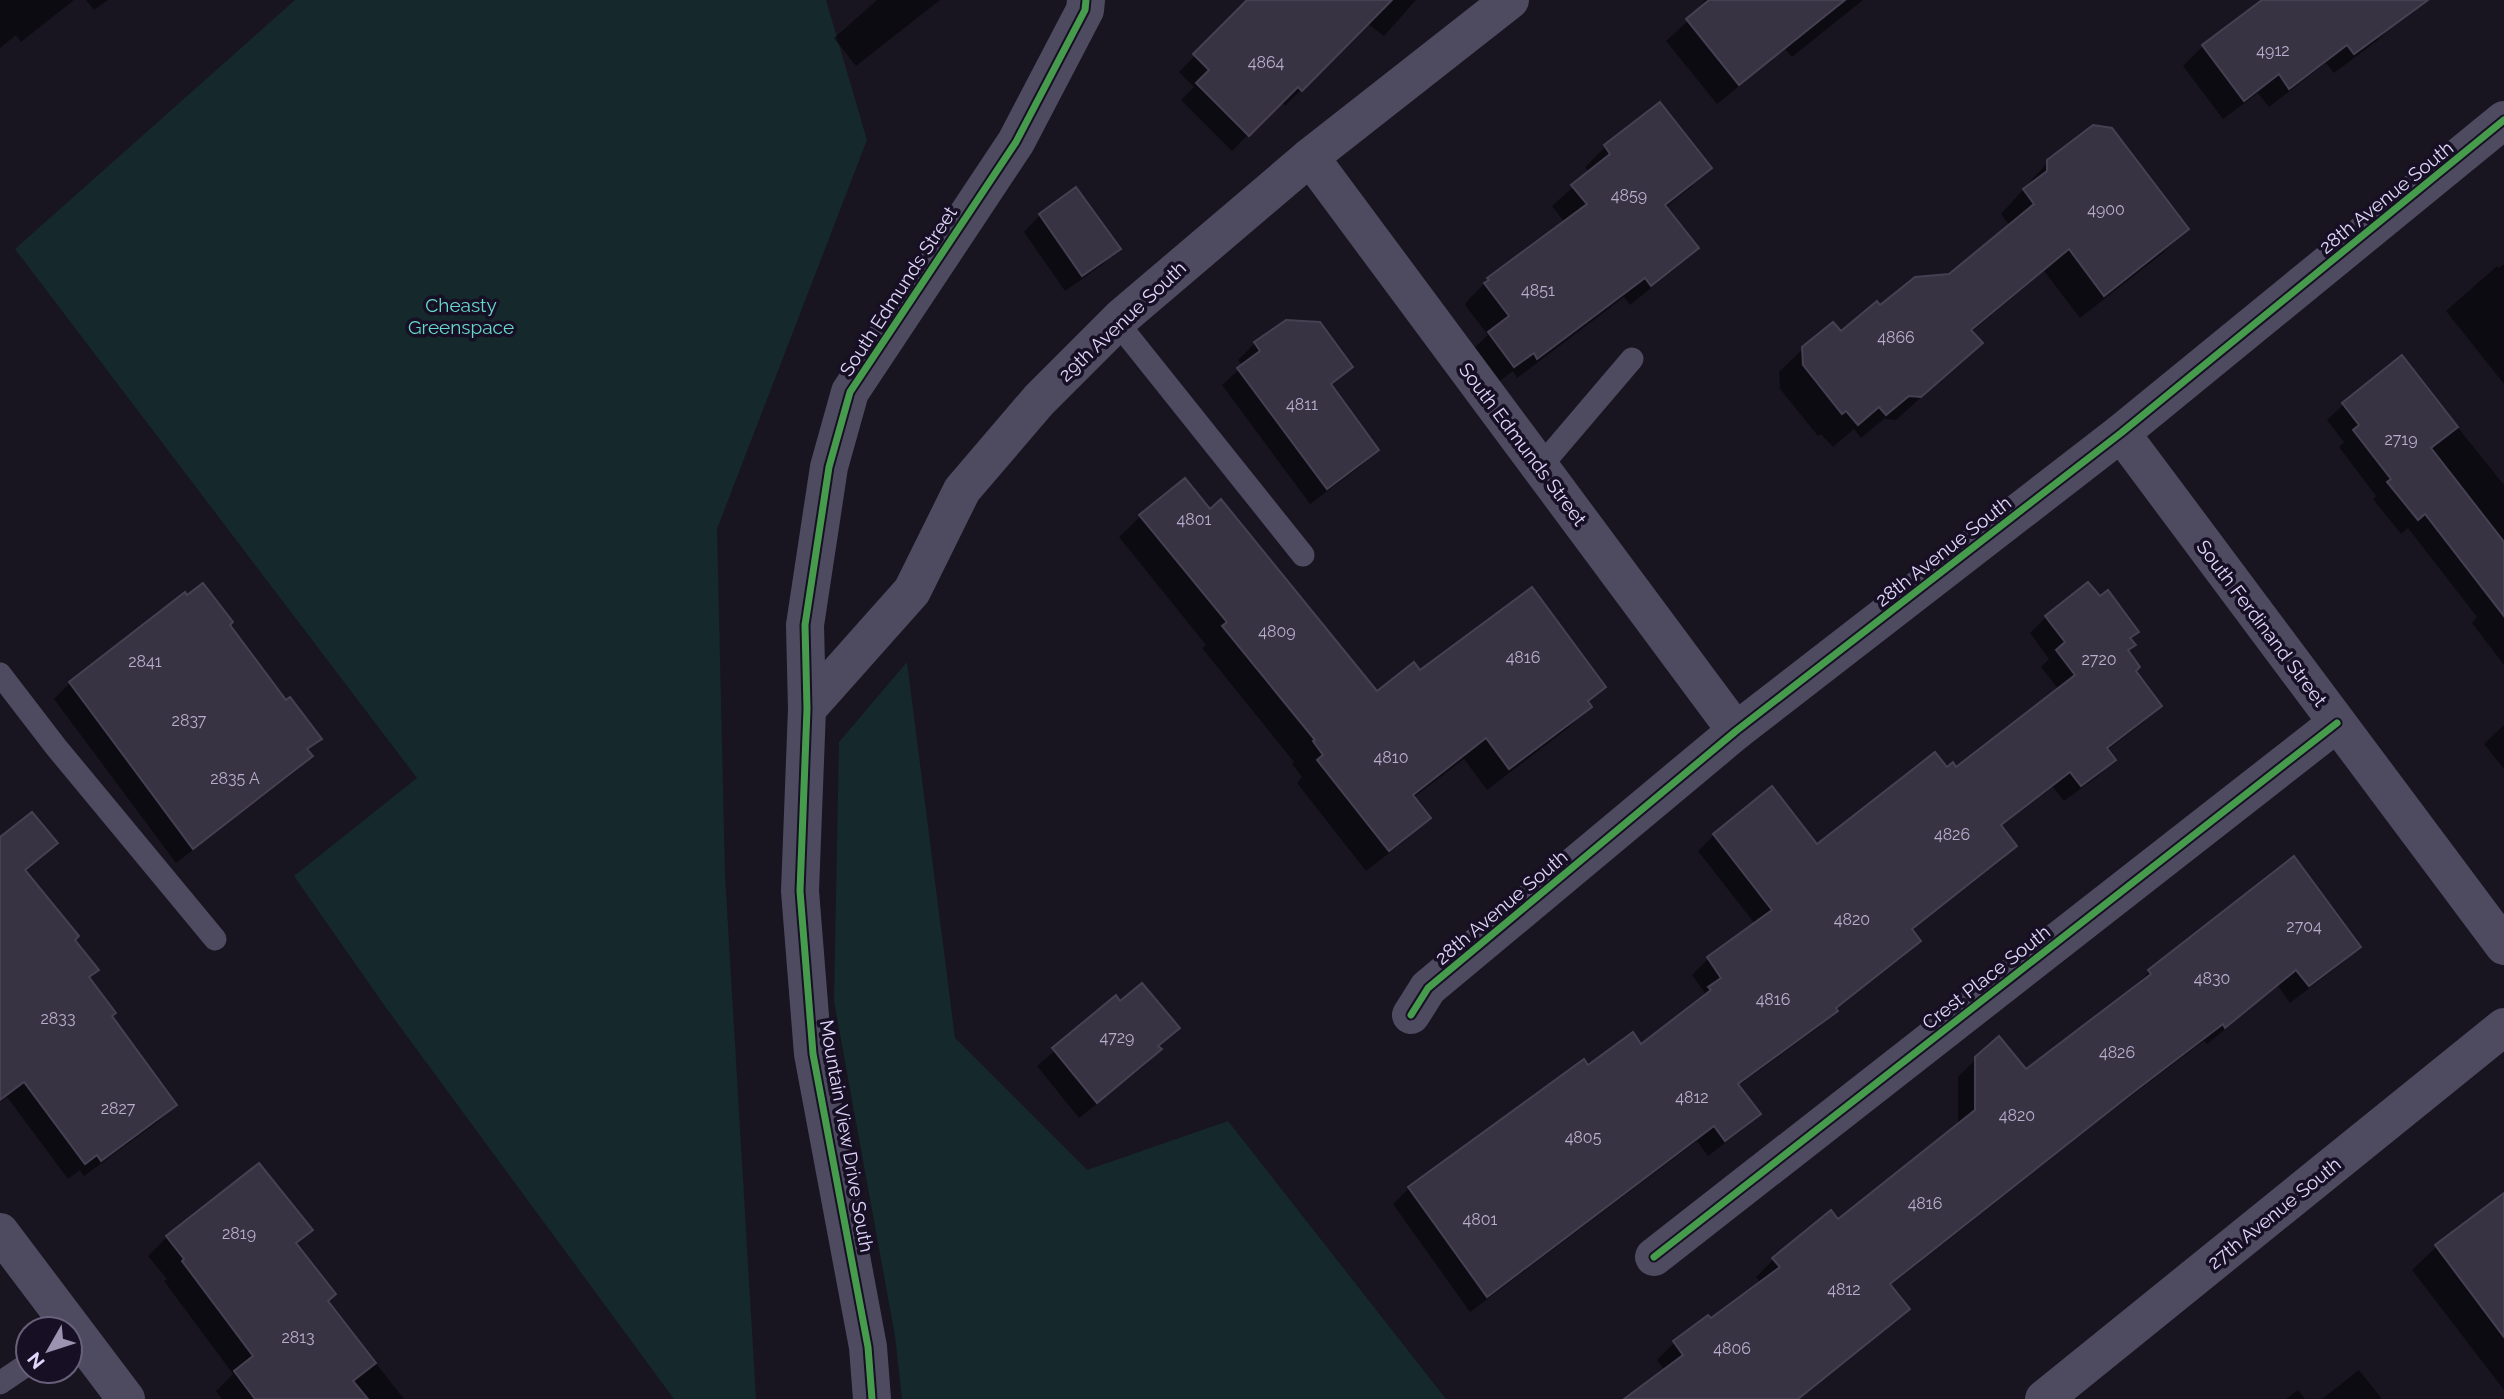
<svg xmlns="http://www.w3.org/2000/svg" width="2504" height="1399" viewBox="0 0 2504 1399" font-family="Raleway,sans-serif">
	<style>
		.green { fill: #15282c }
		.shadow { fill: #0007 }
		.building { fill: #383342; stroke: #464053; stroke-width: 2 }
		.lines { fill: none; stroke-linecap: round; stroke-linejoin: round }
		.lane { stroke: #4e4b60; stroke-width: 23 }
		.street { stroke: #4e4b60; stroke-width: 38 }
		.cycleway-casing { stroke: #171025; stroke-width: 11 }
		.cycleway { stroke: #469c4c; stroke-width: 7 }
		.labels { text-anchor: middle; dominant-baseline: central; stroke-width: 7; stroke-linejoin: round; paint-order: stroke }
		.number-label { font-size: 16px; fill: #b7aece }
		.street-label { font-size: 19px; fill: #e1d7fc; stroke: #171025 }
		.park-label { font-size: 19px; fill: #67d8cd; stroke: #171025 }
	</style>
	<rect width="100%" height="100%" fill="#181520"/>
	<g class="green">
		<polygon points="295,0 826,0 867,140 717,529 725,875 756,1399 674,1399 384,1005 294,876 417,778 15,249"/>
		<polygon points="907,662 955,1038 1087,1170 1228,1121 1446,1399 902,1399 895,1336 834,1001 839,742"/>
	</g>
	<g class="shadow">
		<polygon points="0,0 74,0 21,42 16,35 0,48"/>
		<polygon points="86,0 108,0 94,10"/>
		<polygon points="877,0 940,0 856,66 834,38"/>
		<polygon points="1260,0 1416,0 1384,36 1367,23 1285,106 1281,102 1232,151 1181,100 1194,87 1179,72 1230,20"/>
		<polygon points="1705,0 1863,0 1792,57 1785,49 1717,104 1666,41 1703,7 1701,5"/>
		<polygon points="2264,0 2403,0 2397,21 2378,40 2334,73 2326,63 2269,107 2258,93 2223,119 2183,66 2203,46"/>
		<polygon points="1659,104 1710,168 1690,188 1665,208 1696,248 1676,268 1630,305 1624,297 1517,378 1513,371 1493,386 1469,353 1488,335 1465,305 1468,300 1488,280 1565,223 1552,206 1589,173 1585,167 1605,147"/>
		<polygon points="2048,162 2187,229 2163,253 2080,318 2044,271 1971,332 1981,343 1896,420 1884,419 1861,438 1854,429 1833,447 1821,434 1818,436 1780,389 1779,372 1804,348 1840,334 1880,308 1950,276 2010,226 2001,214"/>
		<polygon points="1076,189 1118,249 1102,265 1065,291 1024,232 1040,215"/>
		<polygon points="2504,264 2504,384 2446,311 2497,266 2499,268"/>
		<polygon points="1287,321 1351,367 1331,386 1377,450 1361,466 1310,504 1222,385 1243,366 1238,360 1255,343"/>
		<polygon points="2402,358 2504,485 2504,665 2472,623 2477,617 2408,528 2401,534 2373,499 2376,496 2339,447 2344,442 2327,420 2343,405"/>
		<polygon points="1141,516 1377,694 1420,673 1603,687 1587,703 1590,707 1568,728 1487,790 1464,759 1413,798 1429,818 1407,839 1366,871 1297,783 1302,777 1292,764 1294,762 1202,648 1206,645 1119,537"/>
		<polygon points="2088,584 2100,599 2137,632 2129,639 2133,645 2126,652 2134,672 2160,706 2144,722 2107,750 2114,759 2098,776 2064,801 2053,787 2000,827 2015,846 1999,862 1911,931 1919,940 1903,957 1835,1010 1819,1027 1738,1086 1758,1114 1742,1130 1708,1156 1697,1141 1470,1312 1393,1204 1409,1188 1588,1067 1641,1046 1705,993 1692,975 1708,959 1755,924 1698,851 1714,835 1817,847 1947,769 1956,769 2059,690 2041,667 2049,659 2030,633 2046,617"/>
		<polygon points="228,626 286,703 319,738 307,751 311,756 295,772 176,863 54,699 70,683"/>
		<polygon points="2504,725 2504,769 2484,744"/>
		<polygon points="0,839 56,843 24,871 97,970 88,978 110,1016 175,1105 159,1121 84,1176 80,1170 68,1179 7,1097 0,1102"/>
		<polygon points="2358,946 2341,964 2290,1003 2278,986 2207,1044 2204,1041 2111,1111 1890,1286 1908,1309 1890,1326 1798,1399 1630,1399 1665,1371 1657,1360 1674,1343 1710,1320 1761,1283 1756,1277 1774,1259 1838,1221 1958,1126 1958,1077 1977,1058 2026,1071 2132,989 2150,971"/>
		<polygon points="1116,998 1120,1003 1177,1028 1157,1048 1160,1050 1144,1066 1079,1118 1037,1066"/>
		<polygon points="259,1165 311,1230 296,1245 327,1301 404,1399 222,1399 216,1391 233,1374 164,1281 167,1279 148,1256 167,1237"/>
		<polygon points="2504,1195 2504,1390 2412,1270 2436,1247"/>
		<polygon points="2359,1370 2382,1399 2322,1399"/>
		<polygon points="2298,1390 2305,1399 2286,1399"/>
	</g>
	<g class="building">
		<polygon points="1247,0 1392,0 1302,91 1298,87 1249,136 1196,83 1209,70 1193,54"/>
		<polygon points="1709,0 1845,0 1739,85 1686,19"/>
		<polygon points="2262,0 2428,0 2354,54 2347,45 2289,89 2279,74 2244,101 2202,45"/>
		<polygon points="1660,102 1712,168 1665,205 1699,248 1651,286 1645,278 1537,359 1534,353 1514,367 1488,332 1509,316 1484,283 1489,280 1487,278 1587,204 1571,185 1610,154 1604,145"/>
		<polygon points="2093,125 2112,128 2189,229 2104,296 2069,249 1971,330 1983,343 1921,397 1909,396 1886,415 1879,407 1858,425 1846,411 1842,414 1803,365 1802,347 1833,322 1841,331 1877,301 1880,305 1915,277 1949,274 2034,204 2023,189 2047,171 2047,160"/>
		<polygon points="1076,187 1121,249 1082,276 1039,214"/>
		<polygon points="1286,320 1320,322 1353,367 1331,384 1379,450 1327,489 1237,368 1260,351 1254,342"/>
		<polygon points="2402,355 2458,427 2431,448 2504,542 2504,616 2425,514 2418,520 2387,482 2391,479 2353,430 2359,425 2342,403"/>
		<polygon points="1185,478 1210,509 1221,499 1377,691 1414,662 1420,670 1532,587 1606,687 1588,701 1592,707 1509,769 1486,738 1413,795 1431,818 1389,851 1317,760 1323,755 1313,741 1315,740 1222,626 1227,622 1139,515"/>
		<polygon points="2088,582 2100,596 2108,590 2139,632 2130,638 2136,645 2128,650 2140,667 2136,671 2162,706 2107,748 2116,760 2081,786 2070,772 2001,825 2017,846 1912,929 1921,941 1836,1008 1838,1011 1738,1084 1761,1114 1725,1141 1714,1126 1487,1297 1408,1187 1584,1059 1588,1065 1633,1032 1641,1044 1711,990 1708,987 1721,978 1707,957 1772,910 1713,834 1772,786 1817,844 1935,752 1947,767 1953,762 1956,767 2075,675 2056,650 2065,642 2045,616"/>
		<polygon points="203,583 233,622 230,625 286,700 290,697 322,739 307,749 313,756 193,849 69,682 185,592 187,595"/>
		<polygon points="32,812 58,843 25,870 79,936 75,940 99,970 89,977 116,1013 112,1016 177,1105 101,1161 97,1155 85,1164 24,1082 0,1100 0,837"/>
		<polygon points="2294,856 2361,947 2309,986 2296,970 2225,1028 2223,1024 2131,1094 1890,1284 1910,1309 1798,1399 1624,1399 1683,1355 1673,1341 1708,1315 1711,1318 1780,1267 1772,1258 1831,1210 1838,1219 1975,1110 1975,1057 1999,1036 2026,1069 2151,974 2148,970"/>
		<polygon points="1142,983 1180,1028 1158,1046 1162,1049 1097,1103 1052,1048 1116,995 1120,1001"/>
		<polygon points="259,1163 313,1230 296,1243 336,1294 328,1301 376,1363 353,1381 368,1399 255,1399 234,1371 253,1356 182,1261 184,1259 166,1236"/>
		<polygon points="2504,1193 2504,1337 2435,1245"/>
	</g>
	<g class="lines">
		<g class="lane">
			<polyline points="1116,321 1303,555"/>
			<polyline points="1540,467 1632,359"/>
			<polyline points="0,674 56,747 215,939"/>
			<polyline points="0,1383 28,1364"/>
		</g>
		<g class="street">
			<polyline points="1310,157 1736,731"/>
			<polyline points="2121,433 2504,946"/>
			<polyline points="807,709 912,591 962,490 1039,400 1122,317 1310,157 1510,0"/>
			<polyline points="1411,1015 1428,988 1736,731 2121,433 2504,120"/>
			<polyline points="0,1232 126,1399"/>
			<polyline points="1654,1257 2337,723"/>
			<polyline points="872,1399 868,1347 813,1054 800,891 807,709 805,625 829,467 850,392 1016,142 1085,10 1086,0"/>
			<polyline points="2044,1399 2504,1027"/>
		</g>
		<g class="cycleway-casing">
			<g id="cycleway">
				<polyline points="1411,1015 1428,988 1736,731 2121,433 2504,120"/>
				<polyline points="1654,1257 2337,723"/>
				<polyline points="872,1399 868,1347 813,1054 800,891 807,709 805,625 829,467 850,392 1016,142 1085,10 1086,0"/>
			</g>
		</g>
		<use href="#cycleway" class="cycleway"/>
	</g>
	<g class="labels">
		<g class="number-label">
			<text x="2273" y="50">4912</text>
			<text x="1266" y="62">4864</text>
			<text x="1629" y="195">4859</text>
			<text x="2106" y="209">4900</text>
			<text x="1538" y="290">4851</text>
			<text x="1896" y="337">4866</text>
			<text x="1302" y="404">4811</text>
			<text x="2401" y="439">2719</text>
			<text x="1194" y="519">4801</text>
			<text x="1277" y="631">4809</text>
			<text x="1523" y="657">4816</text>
			<text x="2099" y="659">2720</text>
			<text x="145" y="661">2841</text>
			<text x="189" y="720">2837</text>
			<text x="1391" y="757">4810</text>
			<text x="235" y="778">2835 A</text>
			<text x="1952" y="834">4826</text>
			<text x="1852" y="919">4820</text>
			<text x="2304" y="926">2704</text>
			<text x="2212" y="978">4830</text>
			<text x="1773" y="999">4816</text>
			<text x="58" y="1018">2833</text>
			<text x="1117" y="1037">4729</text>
			<text x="2117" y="1052">4826</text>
			<text x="1692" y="1097">4812</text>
			<text x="118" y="1108">2827</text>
			<text x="2017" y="1115">4820</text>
			<text x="1583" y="1137">4805</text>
			<text x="1925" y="1203">4816</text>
			<text x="1480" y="1219">4801</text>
			<text x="239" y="1233">2819</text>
			<text x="1844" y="1289">4812</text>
			<text x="298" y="1337">2813</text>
			<text x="1732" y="1348">4806</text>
		</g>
		<g class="street-label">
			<text transform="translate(2386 197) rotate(-39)">28th Avenue South</text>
			<text transform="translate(898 291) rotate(-57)">South Edmunds Street</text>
			<text transform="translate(1122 321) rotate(-43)">29th Avenue South</text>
			<text transform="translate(1523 444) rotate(53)">South Edmunds Street</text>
			<text transform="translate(1943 551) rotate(-38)">28th Avenue South</text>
			<text transform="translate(2262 623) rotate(53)">South Ferdinand Street</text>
			<text transform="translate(1501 907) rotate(-40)">28th Avenue South</text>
			<text transform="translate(1986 977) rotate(-38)">Crest Place South</text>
			<text transform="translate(847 1136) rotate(80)">Mountain View Drive South</text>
			<text transform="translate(2274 1213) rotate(-39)">27th Avenue South</text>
		</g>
		<g class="park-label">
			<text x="461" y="305">Cheasty<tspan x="461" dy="22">Greenspace</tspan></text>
		</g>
	</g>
	<g transform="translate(49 1350) rotate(231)"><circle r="33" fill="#171025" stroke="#68607b" stroke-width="2"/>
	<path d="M0-5L12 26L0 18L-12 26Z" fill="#9b93af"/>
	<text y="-10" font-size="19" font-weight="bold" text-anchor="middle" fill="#e1d7fc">N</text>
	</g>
</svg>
